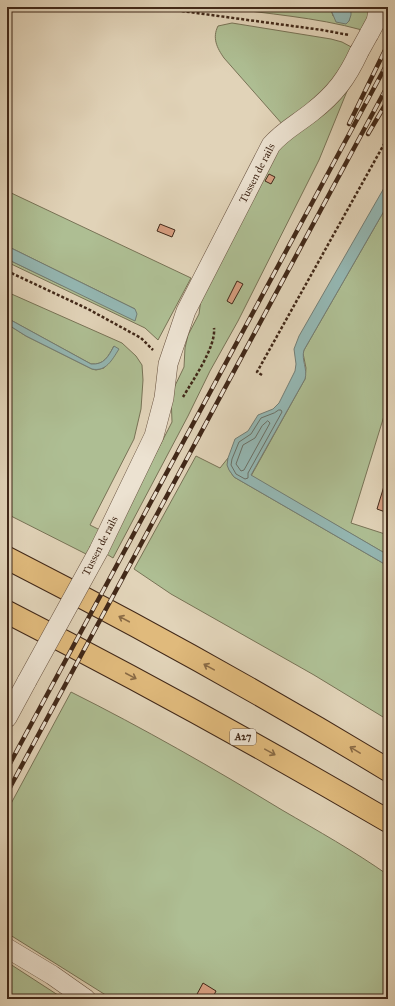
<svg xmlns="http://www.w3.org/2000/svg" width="395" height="1006" viewBox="0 0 395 1006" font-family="'IM FELL Great Primer',serif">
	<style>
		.green { fill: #aebe93; stroke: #787356 }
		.water { fill: #94b7b3; stroke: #737e75 }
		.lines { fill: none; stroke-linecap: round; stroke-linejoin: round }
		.shore { stroke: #6a7066; stroke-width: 1 }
		.building { fill: #d89f81; stroke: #412818 }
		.minor-casing { stroke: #695340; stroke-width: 20 }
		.motorway-casing { stroke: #412818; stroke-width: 24 }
		.path { stroke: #412818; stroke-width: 2.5; stroke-dasharray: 3 2; stroke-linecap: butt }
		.minor { stroke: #ece2d1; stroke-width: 19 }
		.motorway { stroke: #e0ba7c; stroke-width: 22 }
		.rail-casing { stroke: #412818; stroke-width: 4.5 }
		.rail { stroke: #ece2d1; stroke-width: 3; stroke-dasharray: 9; stroke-linecap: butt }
		.minor-bridge-casing { stroke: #695340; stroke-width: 20; stroke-linecap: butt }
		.minor-bridge { stroke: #ece2d1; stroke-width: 19 }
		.oneway { stroke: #896a45 }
		.labels { text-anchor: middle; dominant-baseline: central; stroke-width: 4; stroke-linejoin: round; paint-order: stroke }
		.shield { fill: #ece2d1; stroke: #746050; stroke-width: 1 }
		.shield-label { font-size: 10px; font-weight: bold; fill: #412818 }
		.street-label { font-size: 11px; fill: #412818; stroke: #ece2d1 }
	</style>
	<rect width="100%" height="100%" fill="#e1d3b8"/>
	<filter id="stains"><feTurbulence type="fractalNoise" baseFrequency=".005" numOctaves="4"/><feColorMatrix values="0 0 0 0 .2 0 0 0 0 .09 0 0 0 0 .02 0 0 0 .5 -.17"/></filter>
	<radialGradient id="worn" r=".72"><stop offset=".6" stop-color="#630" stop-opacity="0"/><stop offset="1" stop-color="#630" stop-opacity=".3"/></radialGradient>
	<g class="green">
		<path d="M220,7H328L331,10L333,16L349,21L351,7H374L362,30C315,17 267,14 220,7Z"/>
		<path d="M232,23L331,39L342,42L355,49L337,80L283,125L224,58C217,48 212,38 218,26Z"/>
		<polygon points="354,74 319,160 238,321 210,371 188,416 113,558 105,553 172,422 171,394 184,367 185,348 188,335 199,314 202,292 274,156 286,140"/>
		<polygon points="7,191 191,278 158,340 145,328 7,262 7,259 61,285 135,309 7,246"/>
		<polygon points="388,204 388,403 351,523 388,535 388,555 251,476 305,379 306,368 303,353 304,350"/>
		<path d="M7,292L122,343L136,356L142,365L143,380L141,409L134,439L90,525L100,530L88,555L7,514V324L26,336L92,369L96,370L104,368L114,346C108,357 104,365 91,364L7,318Z"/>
		<path d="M196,456L220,468L228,458C227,467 229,470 234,477L388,566V720L314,675L171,594L134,569Z"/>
		<path d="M71,692C143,728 213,768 282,810C318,831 354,851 388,875V999H112L7,933V811Z"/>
		<polygon points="7,962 64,999 7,999"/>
	</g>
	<g class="water">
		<polygon points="328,7 351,7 351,15 349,21 346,24 336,22 331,10"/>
		<path d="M388,181V204L304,350C301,360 308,369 305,379L251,475L388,555V566L234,477L229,470L227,465L228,458L235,439L248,431L258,415L273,409L279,403L295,371L296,364L294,349L299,336Z"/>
		<polygon points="7,246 135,309 137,314 135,321 7,259"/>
		<path d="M7,318L91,364C104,365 108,357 114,346L119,349C112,360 106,372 92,369L26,336L7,324Z"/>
	</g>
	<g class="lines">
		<g class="shore">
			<polygon points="279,410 281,410 282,412 248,473 248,478 245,479 236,474 231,465 232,459 239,442 251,434 261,418 274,413"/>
			<polygon points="268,421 270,423 244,470 241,471 236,464 243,445 255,438 262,426"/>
		</g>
	</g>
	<g class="building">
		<polygon points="269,174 275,177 271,184 265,181"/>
		<polygon points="160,224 175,230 172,237 157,231"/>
		<polygon points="237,281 243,284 232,304 227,301"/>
		<polygon points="388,473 388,513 377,509"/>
		<polygon points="203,983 216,991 212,999 200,999 196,996"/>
	</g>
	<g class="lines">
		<g class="minor-casing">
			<g id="minor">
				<polyline points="369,34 376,21 379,7"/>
				<path id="s1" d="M99,550L154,436L164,398L168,364L186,311L271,145C283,131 297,124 312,112C335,94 347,78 359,52"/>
				<polyline points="7,718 27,681"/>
				<polyline points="7,948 52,975 86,999"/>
			</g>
		</g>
		<g class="motorway-casing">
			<g id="motorway">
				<path d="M7,558C136,624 264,695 388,770"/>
				<path d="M7,612C136,678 263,748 388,821"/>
			</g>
		</g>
		<g class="path">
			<polyline points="152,7 322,30 349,35"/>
			<polyline points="7,271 88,309 141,338 153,350"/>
			<polyline points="262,375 257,372 388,137"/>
			<path d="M183,397C193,380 216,347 214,328"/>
		</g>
		<use href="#minor" class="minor"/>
		<use href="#motorway" class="motorway"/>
		<g class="rail-casing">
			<g id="rail">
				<polyline points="349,124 388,44"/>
				<polyline points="368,134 388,100"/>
				<polyline points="7,769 388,62"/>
				<polyline points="7,793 388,85"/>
			</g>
		</g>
		<use href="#rail" class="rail"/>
		<g class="minor-bridge-casing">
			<g id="minor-bridge">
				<polyline points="359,52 369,34"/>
				<polyline points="27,681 99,550"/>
			</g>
		</g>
		<use href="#minor-bridge" class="minor-bridge"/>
	</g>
	<defs><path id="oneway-shaft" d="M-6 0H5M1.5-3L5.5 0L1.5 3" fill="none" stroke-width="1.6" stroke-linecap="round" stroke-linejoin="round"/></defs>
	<g class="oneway">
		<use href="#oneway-shaft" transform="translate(124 619) rotate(-152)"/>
		<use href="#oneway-shaft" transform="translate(209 667) rotate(-151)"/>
		<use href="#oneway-shaft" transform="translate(131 676) rotate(28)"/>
		<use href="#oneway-shaft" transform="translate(355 750) rotate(-149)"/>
		<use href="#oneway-shaft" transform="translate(270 752) rotate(29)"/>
	</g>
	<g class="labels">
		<rect class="shield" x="230" y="729" width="26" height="16" rx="3"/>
		<g class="shield-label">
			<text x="243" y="737">A27</text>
		</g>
		<g class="street-label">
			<text stroke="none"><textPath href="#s1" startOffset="411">Tussen de rails</textPath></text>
			<text transform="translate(100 546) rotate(-63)">Tussen de rails</text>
		</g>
	</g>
	<rect width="395" height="1006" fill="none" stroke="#e1d3b8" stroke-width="24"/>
	<rect x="8" y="8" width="379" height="990" fill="none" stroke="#412818" stroke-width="2"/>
	<rect x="12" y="12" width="371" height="982" fill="none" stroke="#412818"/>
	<rect width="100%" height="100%" filter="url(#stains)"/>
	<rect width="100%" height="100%" fill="url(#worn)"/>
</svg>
